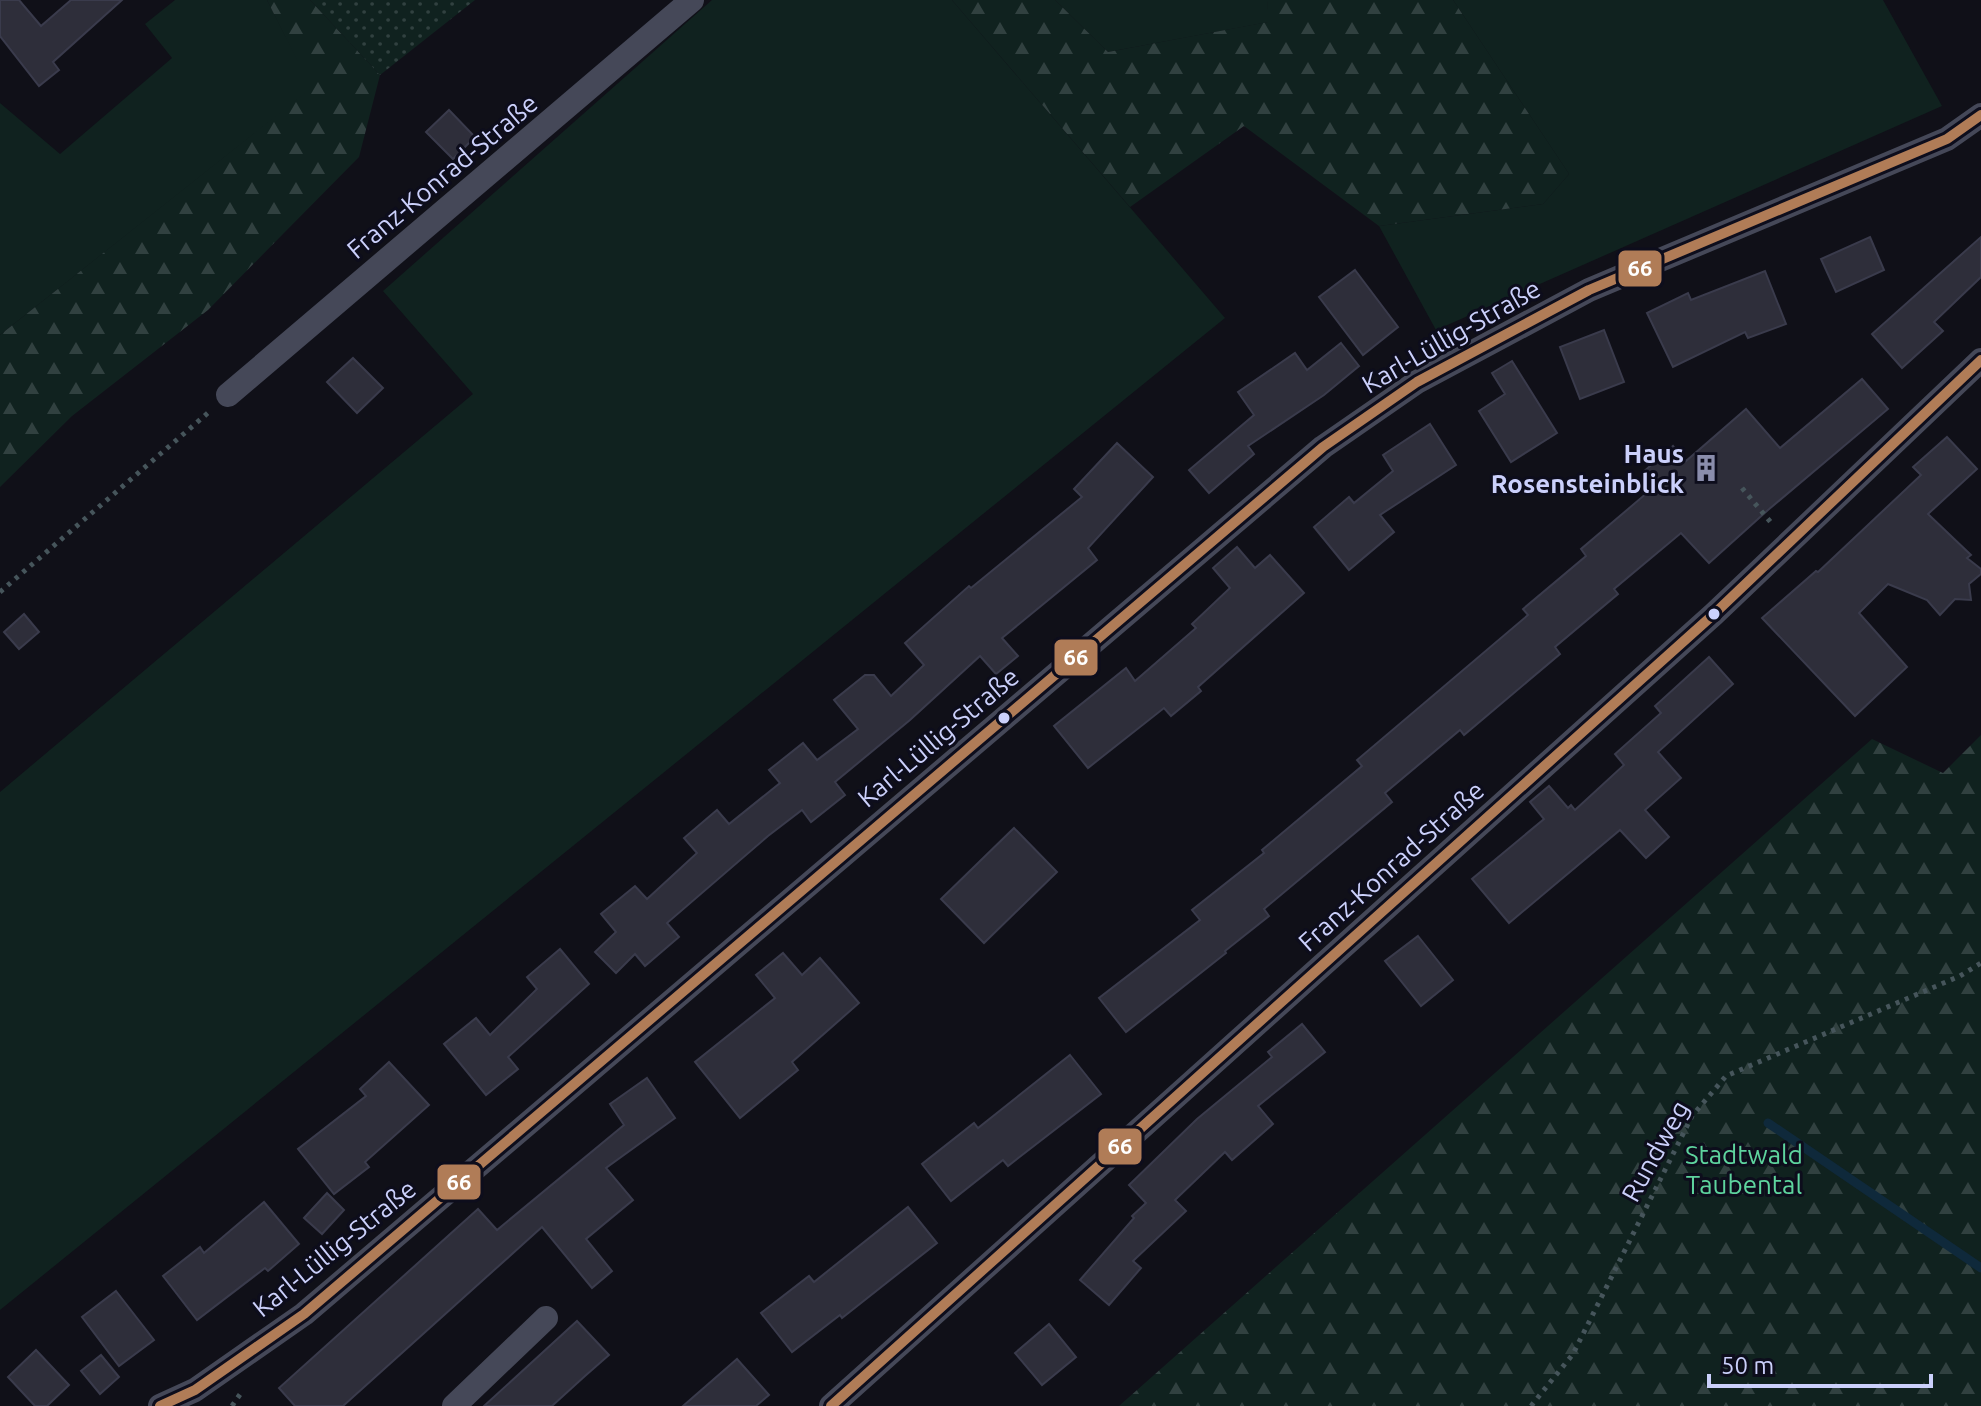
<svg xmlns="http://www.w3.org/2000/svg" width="1981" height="1406" viewBox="0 0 1981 1406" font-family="Ubuntu,sans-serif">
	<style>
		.grass { fill: #10221f }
		.forest { fill: url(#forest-firs) }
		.garden { fill: url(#garden-dots) }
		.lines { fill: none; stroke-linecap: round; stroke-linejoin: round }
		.stream { stroke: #0f293b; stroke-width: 9 }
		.building { fill: #2e2e3a; stroke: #3a3b4c; stroke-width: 2 }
		.path { stroke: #46555b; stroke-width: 5; stroke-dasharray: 4 6; stroke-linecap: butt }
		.street { stroke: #454858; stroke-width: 24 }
		.bus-1-casing { stroke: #0d0d1c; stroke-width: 16 }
		.bus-1 { stroke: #b07c57; stroke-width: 10 }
		.bus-dot { fill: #cbd0fb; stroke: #0d0d1c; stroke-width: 3 }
		.labels { text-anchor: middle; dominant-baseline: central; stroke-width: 6; stroke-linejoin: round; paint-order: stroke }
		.street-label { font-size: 26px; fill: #cbd0fb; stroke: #0d0d1c }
		.poi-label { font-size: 26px; font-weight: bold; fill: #cbd0fb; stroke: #0d0d1c; text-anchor: end }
		.park-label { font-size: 26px; fill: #5ed49e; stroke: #0d0d1c }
		.line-badge { stroke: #0d0d1c; stroke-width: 3 }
		.badge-label { font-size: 22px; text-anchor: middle; font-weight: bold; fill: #fff }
	</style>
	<defs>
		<pattern id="forest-firs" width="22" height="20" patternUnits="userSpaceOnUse" patternTransform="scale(2)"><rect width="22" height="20" fill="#10221f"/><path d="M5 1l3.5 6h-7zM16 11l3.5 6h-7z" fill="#314140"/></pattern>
		<pattern id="garden-dots" width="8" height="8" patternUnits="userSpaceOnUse" patternTransform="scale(2)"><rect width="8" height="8" fill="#10221f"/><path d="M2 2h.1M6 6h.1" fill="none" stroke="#314140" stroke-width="1.8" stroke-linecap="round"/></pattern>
	</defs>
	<rect width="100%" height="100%" fill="#101018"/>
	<g class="grass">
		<polygon points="175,0 267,0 312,88 0,335 0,103 60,154 172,58 145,24"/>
		<polygon points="712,0 952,0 1225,318 0,1310 0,792 473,394 383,291"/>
		<polygon points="1055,0 1267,0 1269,22 1108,52"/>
		<polygon points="1453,0 1883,0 1942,106 1436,330 1379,226 1543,204 1569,174"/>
	</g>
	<g class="forest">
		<polygon points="267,0 310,0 380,75 359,157 208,310 72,416 0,487 0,335 311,88"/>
		<polygon points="952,0 1055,0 1108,52 1268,22 1267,0 1453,0 1569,174 1543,204 1379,226 1244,126 1130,207"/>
		<polygon points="1981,735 1981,1406 1119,1406 1872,739 1943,773"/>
	</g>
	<polygon class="garden" points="310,0 475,0 380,75"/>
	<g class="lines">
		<polyline class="stream" points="1768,1123 1981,1268"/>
	</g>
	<g class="building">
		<polygon points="0,0 19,0 41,26 71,0 122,0 53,62 59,70 39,86 0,36"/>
		<polygon points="449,110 475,137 453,159 426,132"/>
		<polygon points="1870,237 1884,270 1836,292 1821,259"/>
		<polygon points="1981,237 1981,277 1934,322 1943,331 1902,368 1872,334"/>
		<polygon points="1355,270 1398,327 1363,355 1319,297"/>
		<polygon points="1765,271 1786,324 1748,338 1745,332 1673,367 1647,313 1688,293 1691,300"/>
		<polygon points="1604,330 1624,382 1580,399 1560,347"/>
		<polygon points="1341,343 1359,366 1324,395 1248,446 1254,454 1209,493 1189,470 1254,415 1238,392 1295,353 1307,370"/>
		<polygon points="353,358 383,388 357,413 327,382"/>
		<polygon points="1512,361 1557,433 1511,462 1479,411 1505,394 1492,373"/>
		<polygon points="1862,379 1888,409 1768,510 1709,563 1681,533 1614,589 1618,594 1555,647 1560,654 1464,735 1460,730 1385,793 1392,802 1264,909 1269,916 1225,951 1226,953 1126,1032 1099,998 1200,920 1192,910 1264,853 1262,850 1362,766 1357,760 1528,615 1523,609 1586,556 1581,549 1654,487 1642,473 1673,446 1686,461 1746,409 1780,448"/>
		<polygon points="1430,424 1456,465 1380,515 1394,532 1349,570 1314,527 1349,497 1354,503 1393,471 1383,455"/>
		<polygon points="1947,437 1977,469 1928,514 1971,555 1967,558 1981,569 1981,574 1969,584 1971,600 1955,599 1940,615 1927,600 1888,584 1859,613 1907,667 1855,716 1762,618 1816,571 1818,572 1921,475 1913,467"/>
		<polygon points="1117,443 1153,477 1088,548 1097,560 1002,638 1018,656 996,674 980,656 910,720 835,782 845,795 811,822 802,810 768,836 667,923 679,937 645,966 635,954 616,973 595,952 616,932 601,914 635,886 647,899 697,853 684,838 717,810 729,824 780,783 769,770 803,743 817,760 858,729 834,700 865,675 874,675 891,696 924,665 905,643 969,586 971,588 1082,497 1074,489"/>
		<polygon points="1237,547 1255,568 1270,555 1304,593 1198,687 1201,691 1171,716 1164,708 1088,768 1054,726 1126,668 1135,681 1196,628 1192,624 1230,588 1213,568"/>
		<polygon points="24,614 39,632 19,649 4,632"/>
		<polygon points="1709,657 1733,684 1658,752 1681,778 1645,810 1669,837 1646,858 1620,830 1509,923 1472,879 1544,819 1530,802 1549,786 1568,808 1571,805 1575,810 1624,765 1615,754 1661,713 1655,706"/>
		<polygon points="1014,828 1057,872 984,943 941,899"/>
		<polygon points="1418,936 1453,980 1421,1006 1385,961"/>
		<polygon points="560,949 589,984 508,1057 518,1069 486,1095 444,1044 476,1018 490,1035 537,989 527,977"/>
		<polygon points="783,953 802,975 820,958 859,1003 792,1062 798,1070 740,1118 695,1062 775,998 756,975"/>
		<polygon points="1302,1024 1325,1052 1258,1106 1273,1124 1232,1160 1225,1152 1175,1200 1186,1211 1133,1261 1141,1268 1109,1305 1080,1280 1134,1218 1132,1216 1146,1203 1129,1185 1197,1119 1272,1057 1268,1052"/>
		<polygon points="1070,1055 1101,1094 1008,1166 1003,1160 951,1201 922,1164 974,1123 978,1128"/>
		<polygon points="389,1062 429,1105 365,1162 369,1167 334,1194 298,1149 366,1096 360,1089"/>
		<polygon points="647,1078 675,1118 606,1168 633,1200 586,1239 612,1271 592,1288 542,1227 343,1406 295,1406 279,1388 478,1209 497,1230 624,1125 610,1104"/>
		<polygon points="327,1193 344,1210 322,1234 304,1218"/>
		<polygon points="264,1202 299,1244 268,1271 265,1268 197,1320 163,1276 200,1247 204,1253"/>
		<polygon points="908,1207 937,1243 842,1318 840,1315 792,1352 761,1313 809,1276 814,1282"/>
		<polygon points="116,1291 154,1340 119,1366 82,1317"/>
		<polygon points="577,1321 609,1355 585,1376 552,1406 484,1406"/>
		<polygon points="1049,1324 1076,1357 1042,1385 1015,1353"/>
		<polygon points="36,1350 69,1385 47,1406 35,1406 8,1377"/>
		<polygon points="101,1355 119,1377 100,1394 81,1371"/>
		<polygon points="737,1359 769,1395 756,1406 683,1406"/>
	</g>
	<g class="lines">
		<g class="path">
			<polyline points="1742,488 1773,525"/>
			<polyline points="0,592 209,412"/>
			<polyline points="232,1406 243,1390"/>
			<polyline points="1531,1406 1573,1354 1692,1116 1726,1076 1960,976 1981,963"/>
		</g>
		<g class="street">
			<polyline points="228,395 692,0"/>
			<polyline points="160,1406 195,1390 304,1314 1323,447 1417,382 1589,290 1947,139 1981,115"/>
			<polyline points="454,1406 546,1318"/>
			<polyline points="831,1406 1714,614 1981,360"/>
		</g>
		<g class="bus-1-casing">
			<g id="bus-1">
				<polyline points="160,1406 195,1390 304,1314 1323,447 1417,382 1589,290 1947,139 1981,115"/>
				<polyline points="831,1406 1714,614 1981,360"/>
			</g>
		</g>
		<use href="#bus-1" class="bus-1"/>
	</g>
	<defs>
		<g id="building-bare" transform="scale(2.16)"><path d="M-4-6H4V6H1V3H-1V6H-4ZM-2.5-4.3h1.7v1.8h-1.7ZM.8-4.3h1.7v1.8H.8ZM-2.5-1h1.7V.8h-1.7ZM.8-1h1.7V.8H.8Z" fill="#8a8dac" stroke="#0d0d1c" stroke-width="2.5" paint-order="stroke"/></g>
	</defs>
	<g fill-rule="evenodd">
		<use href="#building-bare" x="1706" y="468"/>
	</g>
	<g class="bus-dot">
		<circle cx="1714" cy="614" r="7"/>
		<circle cx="1004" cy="718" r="7"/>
	</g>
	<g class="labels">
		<g class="street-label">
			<text transform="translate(442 176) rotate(-40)">Franz-Konrad-Straße</text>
			<text transform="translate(1451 336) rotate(-30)">Karl-Lüllig-Straße</text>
			<text transform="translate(938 737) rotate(-40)">Karl-Lüllig-Straße</text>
			<text transform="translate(1391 866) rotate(-42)">Franz-Konrad-Straße</text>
			<text transform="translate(1655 1151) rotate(-61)">Rundweg</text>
			<text transform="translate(334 1248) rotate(-39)">Karl-Lüllig-Straße</text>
		</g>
		<g class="poi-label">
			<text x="1684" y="453">Haus<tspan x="1684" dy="30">Rosensteinblick</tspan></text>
		</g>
		<g class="park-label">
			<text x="1744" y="1154">Stadtwald<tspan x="1744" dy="30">Taubental</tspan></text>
		</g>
	</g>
	<g class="line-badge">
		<rect x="1617" y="249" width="46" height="39" rx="8" fill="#b07c57"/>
		<rect x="1053" y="638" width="46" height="39" rx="8" fill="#b07c57"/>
		<rect x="1097" y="1127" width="46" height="39" rx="8" fill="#b07c57"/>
		<rect x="436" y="1163" width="46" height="38" rx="8" fill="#b07c57"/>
	</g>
	<g class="badge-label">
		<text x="1640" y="276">66</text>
		<text x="1076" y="665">66</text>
		<text x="1120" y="1154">66</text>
		<text x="459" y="1190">66</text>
	</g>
	<path d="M1709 1374v12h222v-12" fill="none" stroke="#cbd0fb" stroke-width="4"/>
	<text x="1721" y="1374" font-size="24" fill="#cbd0fb" stroke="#0d0d1c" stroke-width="6" paint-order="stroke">50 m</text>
</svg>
